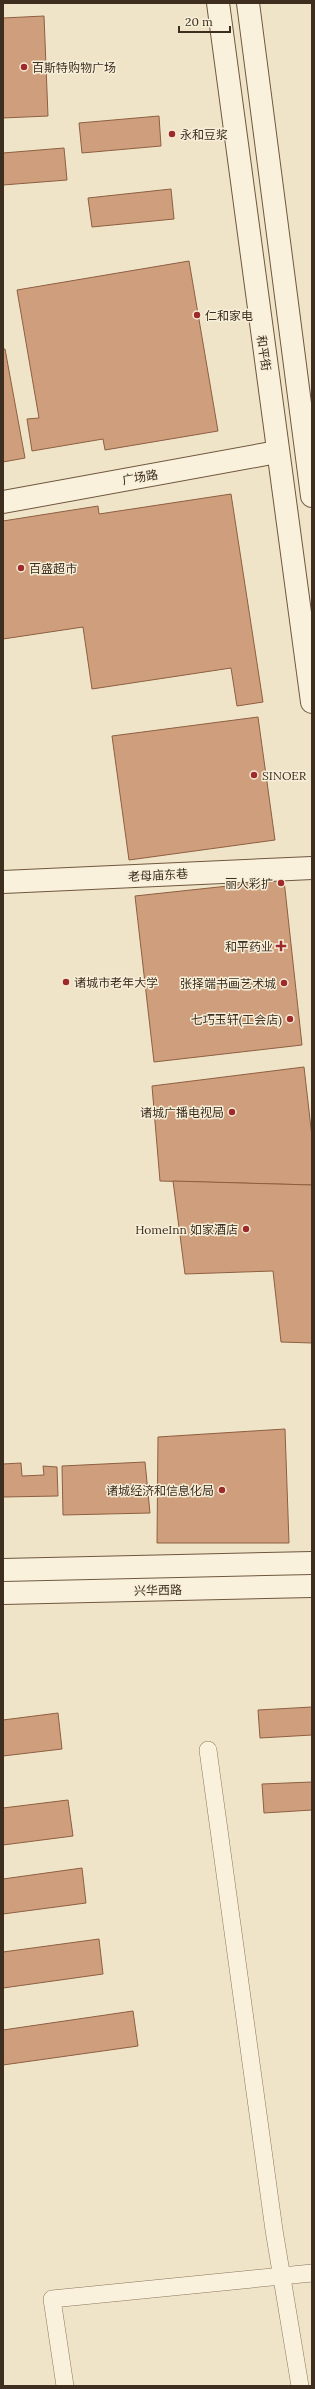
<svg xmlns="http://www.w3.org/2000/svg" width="315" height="2389" viewBox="0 0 315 2389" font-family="Lora,'Noto Sans SC',serif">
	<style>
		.building { fill: #cf9f7d; stroke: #8d5f41 }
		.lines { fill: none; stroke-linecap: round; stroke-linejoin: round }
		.street-casing { stroke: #8d765c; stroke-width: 18 }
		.secondary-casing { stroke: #6f573f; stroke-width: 24 }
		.street { stroke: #faf1dc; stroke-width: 17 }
		.secondary { stroke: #faf1dc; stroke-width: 22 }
		.poi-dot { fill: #9e2a2b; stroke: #f7eed8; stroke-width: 1.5 }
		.labels { text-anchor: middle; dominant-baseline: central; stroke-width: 3; stroke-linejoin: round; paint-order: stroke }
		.poi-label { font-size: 12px; fill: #3d2e20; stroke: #f7eed8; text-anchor: end }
		.street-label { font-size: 12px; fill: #3d2e20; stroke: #f7eed8 }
	</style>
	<rect width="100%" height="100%" fill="#f0e4c8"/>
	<g class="building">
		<polygon points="44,16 48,116 3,118 3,18"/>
		<polygon points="159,116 161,146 82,153 79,123"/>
		<polygon points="64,148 67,180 3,185 3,153"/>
		<polygon points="171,189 174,219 92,227 88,198"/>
		<polygon points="189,261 218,431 105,450 103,439 32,451 27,419 39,418 17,290"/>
		<polygon points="3,349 5,349 25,458 3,462"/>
		<polygon points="231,494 263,702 237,706 231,668 92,689 83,627 3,639 3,521 98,506 99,514"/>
		<polygon points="258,717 275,840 129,860 112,736"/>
		<polygon points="284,880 302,1045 154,1062 135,896"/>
		<polygon points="304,1067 312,1137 312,1185 160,1181 152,1086"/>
		<polygon points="173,1181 312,1185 312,1343 281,1342 273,1271 185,1274"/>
		<polygon points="285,1429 289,1543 157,1543 158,1437"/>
		<polygon points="145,1462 150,1513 63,1515 62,1466"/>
		<polygon points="21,1463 22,1476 44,1475 43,1466 57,1467 58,1496 3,1497 3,1464"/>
		<polygon points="312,1707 312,1735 260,1738 258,1710"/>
		<polygon points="58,1713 62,1749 3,1756 3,1720"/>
		<polygon points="312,1782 312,1810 264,1813 262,1784"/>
		<polygon points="68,1800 73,1836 3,1845 3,1808"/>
		<polygon points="82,1868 86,1903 3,1914 3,1879"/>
		<polygon points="99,1939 103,1974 3,1988 3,1952"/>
		<polygon points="133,2011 138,2046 3,2065 3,2030"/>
	</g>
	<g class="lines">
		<g class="street-casing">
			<g id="street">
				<polyline points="208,1750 274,2230 300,2386"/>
				<polyline points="65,2386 52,2299 312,2273"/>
			</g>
		</g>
		<g class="secondary-casing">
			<g id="secondary">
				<polyline points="218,3 312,702"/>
				<polyline points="248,3 312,496"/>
				<polyline points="3,502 277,452"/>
				<polyline points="3,882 312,868"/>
				<polyline points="3,1570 312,1563"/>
				<polyline points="3,1593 312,1586"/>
			</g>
		</g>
		<use href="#street" class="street"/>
		<use href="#secondary" class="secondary"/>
	</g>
	<g class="poi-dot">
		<circle cx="24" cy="67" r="4"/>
		<circle cx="172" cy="134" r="4"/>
		<circle cx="197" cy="315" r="4"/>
		<circle cx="21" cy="568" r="4"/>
		<circle cx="254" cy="775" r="4"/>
		<circle cx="281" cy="883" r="4"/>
		<path d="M279 940h4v4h4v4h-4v4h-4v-4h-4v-4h4z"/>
		<circle cx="66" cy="982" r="4"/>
		<circle cx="284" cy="983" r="4"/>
		<circle cx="290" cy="1019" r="4"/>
		<circle cx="232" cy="1112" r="4"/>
		<circle cx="246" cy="1229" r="4"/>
		<circle cx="222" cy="1490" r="4"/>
	</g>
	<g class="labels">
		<g class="poi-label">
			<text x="32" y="67" text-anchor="start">百斯特购物广场</text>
			<text x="180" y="134" text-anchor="start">永和豆浆</text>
			<text x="205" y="315" text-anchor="start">仁和家电</text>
			<text x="29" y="568" text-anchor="start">百盛超市</text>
			<text x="262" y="775" text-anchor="start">SINOER</text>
			<text x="273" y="883">丽人彩扩</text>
			<text x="273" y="946">和平药业</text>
			<text x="74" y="982" text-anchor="start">诸城市老年大学</text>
			<text x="276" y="983">张择端书画艺术城</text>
			<text x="282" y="1019">七巧玉轩(工会店)</text>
			<text x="224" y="1112">诸城广播电视局</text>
			<text x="238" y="1229">HomeInn 如家酒店</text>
			<text x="214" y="1490">诸城经济和信息化局</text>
		</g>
		<g class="street-label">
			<text transform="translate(264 353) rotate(82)">和平街</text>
			<text transform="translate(140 477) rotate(-10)">广场路</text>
			<text transform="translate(158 875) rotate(-3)">老母庙东巷</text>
			<text transform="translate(158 1590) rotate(-1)">兴华西路</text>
		</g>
	</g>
	<rect width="315" height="2389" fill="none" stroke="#3d2e20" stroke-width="8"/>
	<path d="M179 26v6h51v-6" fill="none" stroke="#3d2e20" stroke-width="2"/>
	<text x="185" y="26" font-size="12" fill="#3d2e20" stroke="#f7eed8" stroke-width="3" paint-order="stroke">20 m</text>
</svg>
